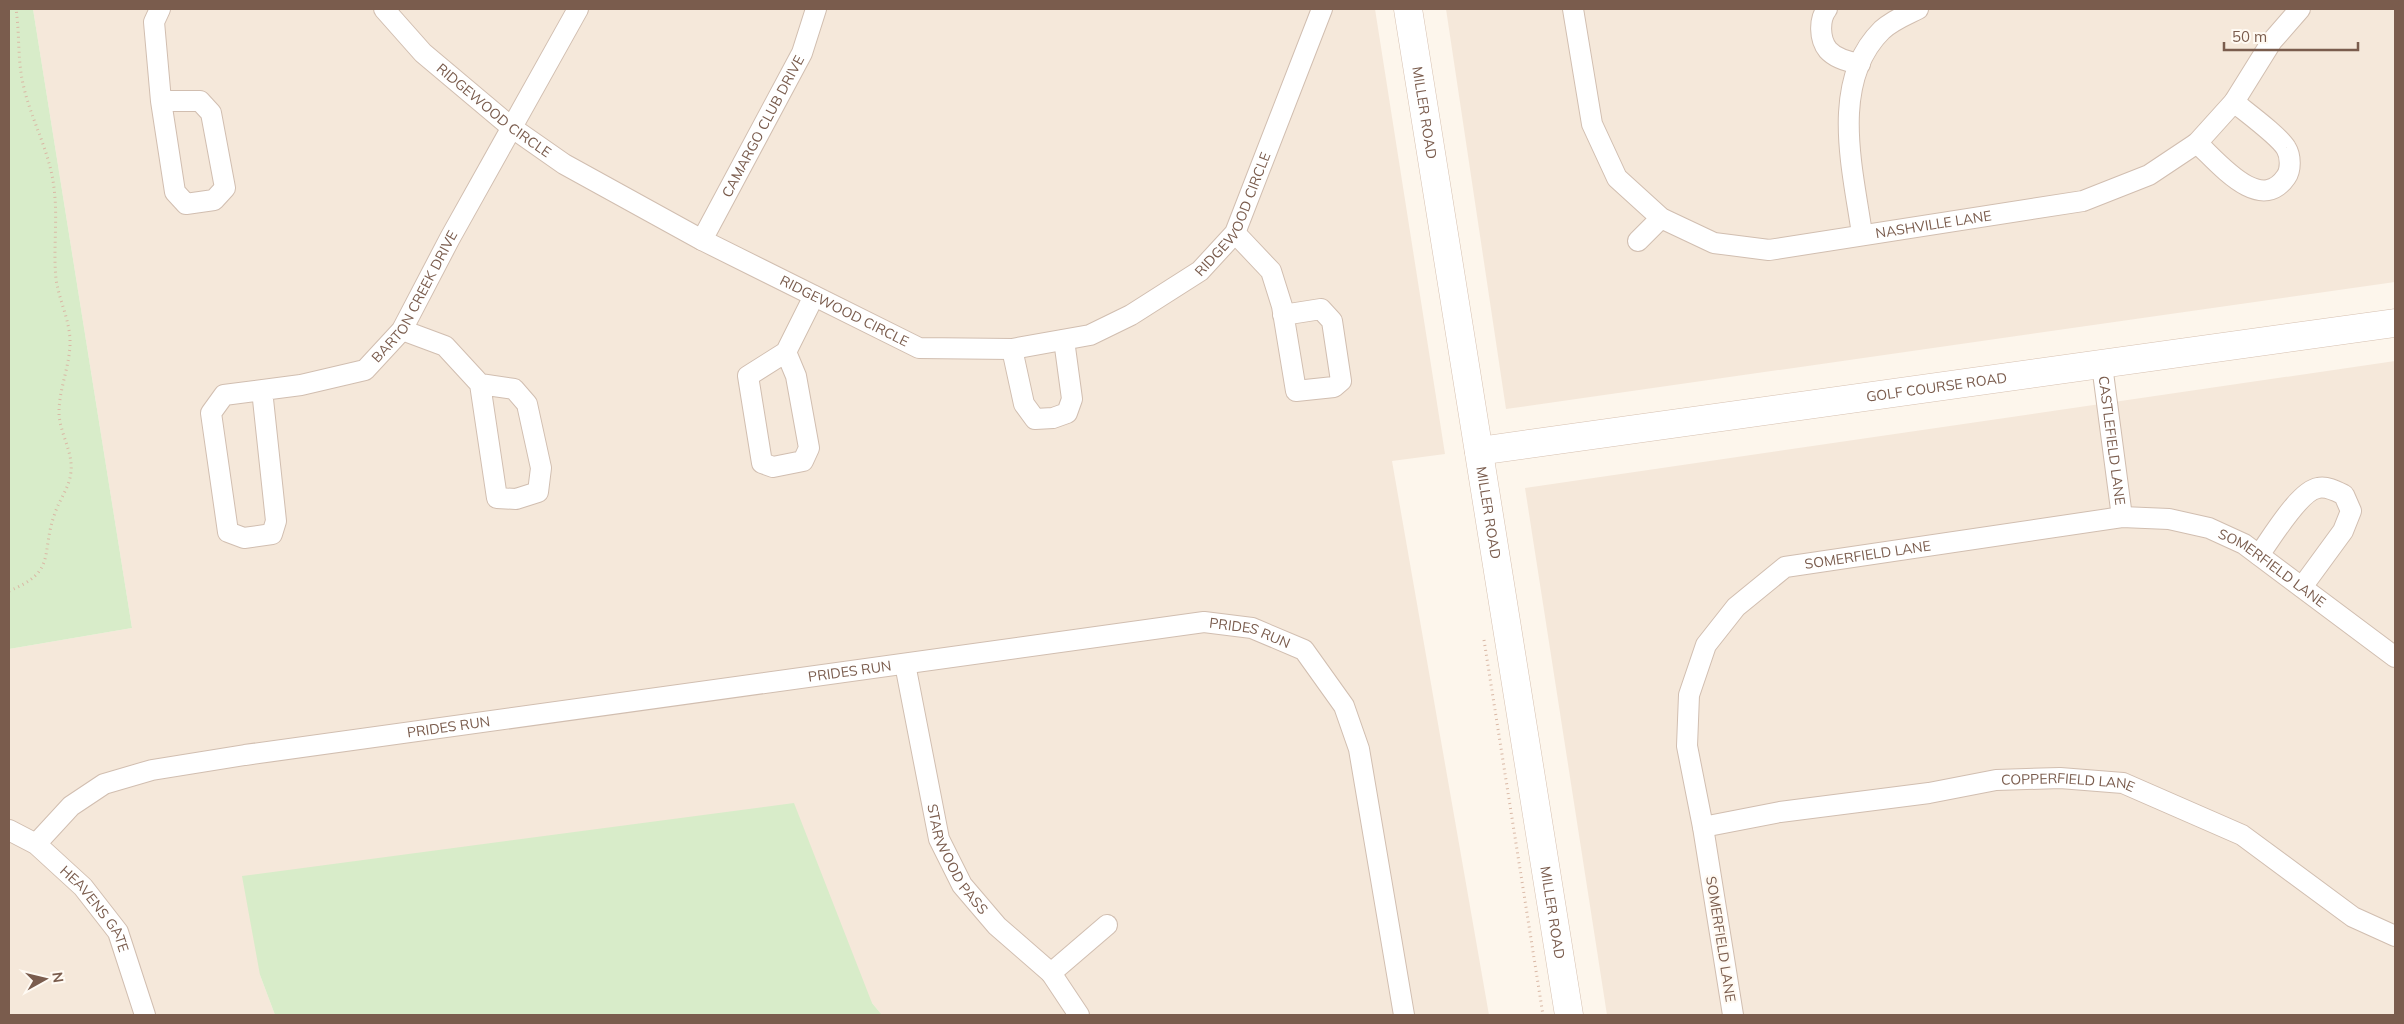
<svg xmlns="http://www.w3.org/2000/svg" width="2404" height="1024" viewBox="0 0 2404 1024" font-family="Mulish,sans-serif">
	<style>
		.residential { fill: #f5e8da }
		.green { fill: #d8ecc9 }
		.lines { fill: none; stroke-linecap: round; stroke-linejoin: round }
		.street-casing { stroke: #d1beb0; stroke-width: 22 }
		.secondary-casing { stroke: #d6c0b0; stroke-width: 29 }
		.path { stroke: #d9b8a5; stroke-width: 3; stroke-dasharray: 1 4; stroke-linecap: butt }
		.street { stroke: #fff; stroke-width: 20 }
		.secondary { stroke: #fff; stroke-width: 28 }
		.labels { text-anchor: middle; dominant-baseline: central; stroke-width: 4.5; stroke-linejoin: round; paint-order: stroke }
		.street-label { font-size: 14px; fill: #7a5c4d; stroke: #fffaf3 }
	</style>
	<rect width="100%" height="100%" fill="#fdf6ec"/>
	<g class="residential">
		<polygon points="33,9 1375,9 1445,454 1392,461 1489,1015 882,1015 872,1003 260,975 275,1015 9,1015 9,649 132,628"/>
		<polygon points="1446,9 2395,9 2395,282 1506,409"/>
		<polygon points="2395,361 2395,1015 1607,1015 1525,488"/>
	</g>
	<g class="green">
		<polygon points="9,9 33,9 132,628 9,649"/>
		<polygon points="794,803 872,1003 882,1015 275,1015 260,975 242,876"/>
	</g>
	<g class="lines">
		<g class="street-casing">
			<g id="street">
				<polyline points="160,9 154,22 161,101 175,192 186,204 214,200 225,188 211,113 200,101 161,101"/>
				<path id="s1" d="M384,9L423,53L511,127L564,164L702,240L919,348L1012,349L1090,335L1131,315L1200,271L1235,233L1322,9"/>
				<path id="s2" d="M1573,9L1592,124L1617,178L1661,218L1714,243L1769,250L2083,201L2149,175L2197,143L2234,102L2272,41L2300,9"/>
				<path d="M1827,9C1819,19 1819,39 1828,50C1835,58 1849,62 1860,64"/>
				<path d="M2197,143C2218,162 2260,215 2286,177C2291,170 2291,156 2286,148C2279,136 2246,112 2234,102"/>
				<polyline points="1235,233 1271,271 1282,306 1296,391 1334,387 1341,381 1332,321 1321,309 1283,315"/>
				<path d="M1862,234C1853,170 1829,82 1882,30C1893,20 1906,15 1918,9"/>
				<path id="s3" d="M702,240L802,53L816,9"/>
				<polyline points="1638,241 1661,218"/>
				<polyline points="402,330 445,346 480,384 497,498 516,499 538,492 541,468 527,404 514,389 480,384"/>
				<polyline points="1012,349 1024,404 1035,419 1053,418 1067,413 1072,399 1064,340"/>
				<polyline points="786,352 796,376 809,448 803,461 773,467 762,463 748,376 786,352 814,296"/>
				<path id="s4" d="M2102,365L2122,517"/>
				<path id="s5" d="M262,390L276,521L272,534L244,538L228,532L211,413L224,395L301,385L365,370L402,330L450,238L578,9"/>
				<path d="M2259,555C2271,539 2299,491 2318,488C2327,486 2336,491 2344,495L2351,511L2343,531L2302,587"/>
				<path id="s6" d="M905,664L939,839L962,885L997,926L1051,973L1079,1015"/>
				<path id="s7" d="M1703,827L1780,812L1929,793L1996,780L2060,778L2123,783L2242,835L2353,917L2395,936"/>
				<path id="s8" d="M9,830L36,844L83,887L118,932L145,1015"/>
				<path id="s9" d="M36,844L71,806L104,784L152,770L245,755L1204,622L1252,628L1304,650L1344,706L1359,749L1404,1015"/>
				<polyline points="1051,973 1107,925"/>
				<path id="s10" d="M1733,1015L1703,827L1687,746L1689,695L1706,645L1736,607L1785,567L2122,517L2169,519L2209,528L2244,544L2395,657"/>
			</g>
		</g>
		<g class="secondary-casing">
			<g id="secondary">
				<path id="s11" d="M1408,9L1569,1015"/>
				<path id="s12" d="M1479,451L2395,323"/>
			</g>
		</g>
		<g class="path">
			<path d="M9,591C58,571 40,554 55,513C60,498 70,487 71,471C73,451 59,432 59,412C59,390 69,368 70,345C71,322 59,301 56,279C53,249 58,219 54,188C50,152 32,122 24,88C17,61 20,35 16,9"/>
			<polyline points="1484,640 1543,1015"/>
		</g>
		<use href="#street" class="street"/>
		<use href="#secondary" class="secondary"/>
	</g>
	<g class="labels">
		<g class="street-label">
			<text stroke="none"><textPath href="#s1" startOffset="150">RIDGEWOOD CIRCLE</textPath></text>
			<text stroke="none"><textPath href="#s11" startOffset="105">MILLER ROAD</textPath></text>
			<text stroke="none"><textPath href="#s3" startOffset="129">CAMARGO CLUB DRIVE</textPath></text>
			<text stroke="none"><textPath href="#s1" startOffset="1005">RIDGEWOOD CIRCLE</textPath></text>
			<text stroke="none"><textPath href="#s2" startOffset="516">NASHVILLE LANE</textPath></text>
			<text stroke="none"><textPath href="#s5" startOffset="566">BARTON CREEK DRIVE</textPath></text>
			<text stroke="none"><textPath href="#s1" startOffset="555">RIDGEWOOD CIRCLE</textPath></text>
			<text stroke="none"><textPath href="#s12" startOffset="462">GOLF COURSE ROAD</textPath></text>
			<text stroke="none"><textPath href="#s4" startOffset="76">CASTLEFIELD LANE</textPath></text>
			<text stroke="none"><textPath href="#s11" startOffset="510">MILLER ROAD</textPath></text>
			<text stroke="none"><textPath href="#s10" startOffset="572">SOMERFIELD LANE</textPath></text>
			<text stroke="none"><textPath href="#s10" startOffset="992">SOMERFIELD LANE</textPath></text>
			<text stroke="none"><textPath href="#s9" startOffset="1251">PRIDES RUN</textPath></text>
			<text stroke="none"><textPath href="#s9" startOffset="846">PRIDES RUN</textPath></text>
			<text stroke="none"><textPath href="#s9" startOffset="441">PRIDES RUN</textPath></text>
			<text stroke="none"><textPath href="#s7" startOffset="369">COPPERFIELD LANE</textPath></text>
			<text stroke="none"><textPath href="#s6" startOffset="204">STARWOOD PASS</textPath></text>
			<text stroke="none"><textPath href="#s8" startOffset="119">HEAVENS GATE</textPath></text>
			<text stroke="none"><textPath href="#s11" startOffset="915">MILLER ROAD</textPath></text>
			<text transform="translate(1721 939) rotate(81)">SOMERFIELD LANE</text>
		</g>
	</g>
	<rect width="2404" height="1024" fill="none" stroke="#7a5c4d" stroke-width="20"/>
	<g transform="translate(45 979) rotate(82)" stroke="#fffaf3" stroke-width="4" paint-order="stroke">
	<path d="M0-4L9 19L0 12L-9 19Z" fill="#7a5c4d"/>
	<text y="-8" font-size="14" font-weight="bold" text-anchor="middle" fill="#7a5c4d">N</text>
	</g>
	<path d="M2224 42v8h134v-8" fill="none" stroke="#7a5c4d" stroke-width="2.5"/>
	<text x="2232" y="42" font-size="15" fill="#7a5c4d" stroke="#fffaf3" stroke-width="4" paint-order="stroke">50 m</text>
</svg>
